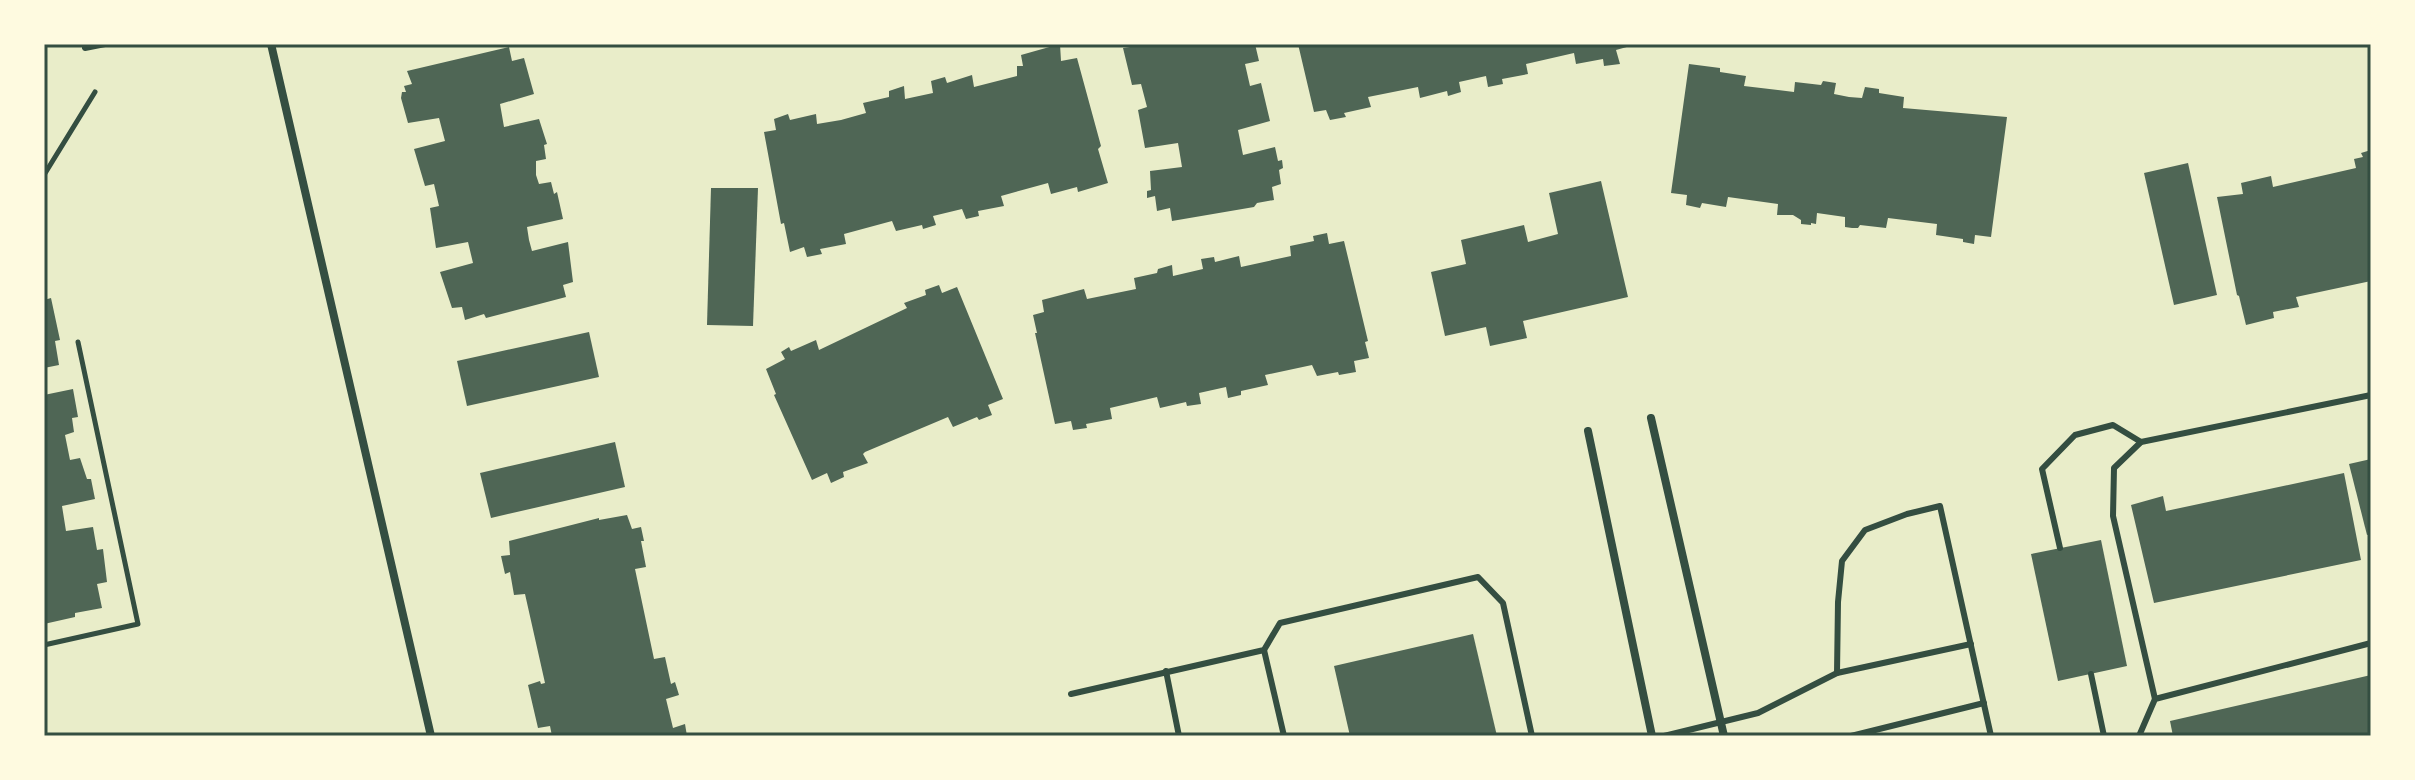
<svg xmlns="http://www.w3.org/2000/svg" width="2415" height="780" viewBox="0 0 2415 780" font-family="'Golos Text',sans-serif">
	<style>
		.building { fill: #4f6655 }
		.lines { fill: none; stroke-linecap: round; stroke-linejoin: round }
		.path { stroke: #344e41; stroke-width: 5 }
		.service { stroke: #344e41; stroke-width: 6 }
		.minor { stroke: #344e41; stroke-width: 8 }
		.neatline { fill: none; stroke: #344e41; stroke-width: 3 }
	</style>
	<rect width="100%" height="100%" fill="#e9edc9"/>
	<g class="building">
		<polygon points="1060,44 1061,61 1077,58 1101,146 1098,149 1108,183 1078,192 1077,187 1051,194 1048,183 1001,196 1004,206 978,211 979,216 966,219 962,209 933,216 936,225 923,229 922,225 896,231 892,221 844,234 846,244 820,249 822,254 807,257 804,247 790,252 784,223 781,224 764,132 776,130 774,119 788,114 790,120 816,114 817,124 841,120 866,113 863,103 889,97 889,91 904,86 905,99 933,93 931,81 945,77 947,83 972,75 974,87 1017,76 1017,66 1023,66 1021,55"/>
		<polygon points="1151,44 1255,44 1259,61 1245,64 1250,86 1261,83 1270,121 1238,130 1243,155 1275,147 1278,161 1282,160 1283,168 1279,170 1281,184 1272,187 1274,200 1257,203 1254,207 1172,221 1170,208 1157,211 1155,196 1147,198 1147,191 1151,190 1150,171 1182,167 1178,143 1145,148 1138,110 1147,107 1141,84 1132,85 1123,48"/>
		<polygon points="1298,44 1634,44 1634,45 1616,50 1620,64 1604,66 1603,59 1576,64 1574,53 1526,64 1528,74 1502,79 1503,84 1488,87 1486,76 1459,82 1461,92 1448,96 1447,91 1420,98 1418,87 1368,97 1371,107 1344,113 1346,117 1330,120 1326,110 1314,112"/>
		<polygon points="509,47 512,61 524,58 534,94 500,104 504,127 539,119 547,144 544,145 546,159 536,161 536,175 539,184 551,182 554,194 557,192 563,219 527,227 529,240 532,251 568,242 573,282 563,285 566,297 486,318 484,314 465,320 462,307 452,308 440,272 473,263 468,242 436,248 430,208 439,206 434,184 425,186 414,149 445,141 439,118 408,123 401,98 402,92 406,92 404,86 412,84 407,71"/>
		<polygon points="1689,64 1720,68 1720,72 1746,76 1744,86 1794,92 1795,82 1821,85 1823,81 1836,83 1834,94 1849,97 1862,98 1865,87 1879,89 1879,93 1904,97 1903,108 2007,117 1991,237 1975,235 1974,244 1963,242 1963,239 1936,235 1937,224 1888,218 1886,228 1860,225 1858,228 1852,228 1845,227 1845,217 1817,213 1816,224 1811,223 1811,225 1801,224 1801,220 1793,215 1777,215 1778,204 1728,197 1726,207 1702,203 1700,208 1686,205 1687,195 1671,193"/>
		<polygon points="2371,150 2371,281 2296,297 2299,307 2273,312 2274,318 2246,325 2239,296 2237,295 2217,197 2243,194 2241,183 2271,176 2273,187 2356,168 2354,159 2363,157 2361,153"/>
		<polygon points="2188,163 2217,295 2174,305 2144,173"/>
		<polygon points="1601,181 1628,297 1523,321 1527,338 1490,346 1486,327 1445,336 1431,272 1466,264 1461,240 1524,225 1528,242 1558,234 1549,193"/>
		<polygon points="711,188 758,188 753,326 707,325"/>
		<polygon points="1327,233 1329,244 1344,241 1368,341 1365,342 1369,358 1354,361 1356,372 1339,375 1338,372 1317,376 1312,365 1265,375 1268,385 1241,391 1241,395 1228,398 1226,387 1199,393 1201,404 1187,406 1186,402 1160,408 1157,397 1110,408 1112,419 1086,424 1087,428 1073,430 1071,421 1055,424 1035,333 1037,333 1033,315 1044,312 1042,300 1084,289 1087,299 1136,289 1134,278 1157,273 1158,269 1172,265 1173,276 1203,269 1201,259 1214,257 1215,262 1239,256 1241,267 1291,256 1290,246 1314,241 1313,236"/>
		<polygon points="939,285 942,293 957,287 1003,399 988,405 992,415 979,420 977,417 953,427 948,417 865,452 863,454 868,463 843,472 844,477 831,483 827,473 812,480 774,395 776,394 766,369 785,359 781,352 789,347 791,351 816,340 819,350 907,308 904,303 926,295 925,290"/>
		<polygon points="51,298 60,340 55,341 59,365 44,368 44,300"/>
		<polygon points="589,332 599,377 467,406 457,361"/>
		<polygon points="73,389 78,417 72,418 74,432 65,435 70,460 80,458 87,479 91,479 95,499 62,506 66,531 93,527 97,550 103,549 107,582 97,584 102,608 75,613 75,617 44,624 44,395"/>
		<polygon points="615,442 625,487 491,518 480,473"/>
		<polygon points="2371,459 2371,534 2367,535 2349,464"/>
		<polygon points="2344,473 2361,560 2154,603 2131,505 2163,496 2166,511"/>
		<polygon points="627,515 632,529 641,527 644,541 641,541 646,567 635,569 654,659 665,657 671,684 675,682 679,695 666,699 673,728 685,724 687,736 552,736 550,726 538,728 528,685 540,681 541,684 545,683 525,594 514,595 510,572 505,574 501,556 510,555 509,541 599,518 599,520"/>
		<polygon points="2101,540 2127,666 2058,681 2031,554"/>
		<polygon points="1473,634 1497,736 1350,736 1334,666"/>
		<polygon points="2371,675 2371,736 2173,736 2170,721"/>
	</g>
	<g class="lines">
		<g class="path">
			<polyline points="44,175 95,92"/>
			<polyline points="44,645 138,624 78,342"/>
		</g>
		<g class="service">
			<polyline points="85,48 105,44"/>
			<polyline points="2060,548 2042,469 2075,435 2113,425 2141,442"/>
			<polyline points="1264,650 1284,736"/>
			<polyline points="1166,671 1179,736"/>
			<polyline points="1837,673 1838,602 1842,561 1865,530 1907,514 1940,506 1991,736"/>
			<polyline points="2091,674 2104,736"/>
			<polyline points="1071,694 1264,650 1280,623 1478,577 1503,603 1532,736"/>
			<polyline points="2155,699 2113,516 2114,468 2141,442 2371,395"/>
			<polyline points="1664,736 1758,713 1837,673 1971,644"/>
			<polyline points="1851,736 1984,703"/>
			<polyline points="2139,736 2155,699 2371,643"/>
		</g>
		<g class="minor">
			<polyline points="271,44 431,736"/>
			<polyline points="1651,418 1724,736"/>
			<polyline points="1588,431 1652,736"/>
		</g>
	</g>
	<rect width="2415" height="780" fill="none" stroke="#fefae0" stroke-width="92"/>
	<rect x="46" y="46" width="2323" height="688" class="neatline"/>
</svg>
